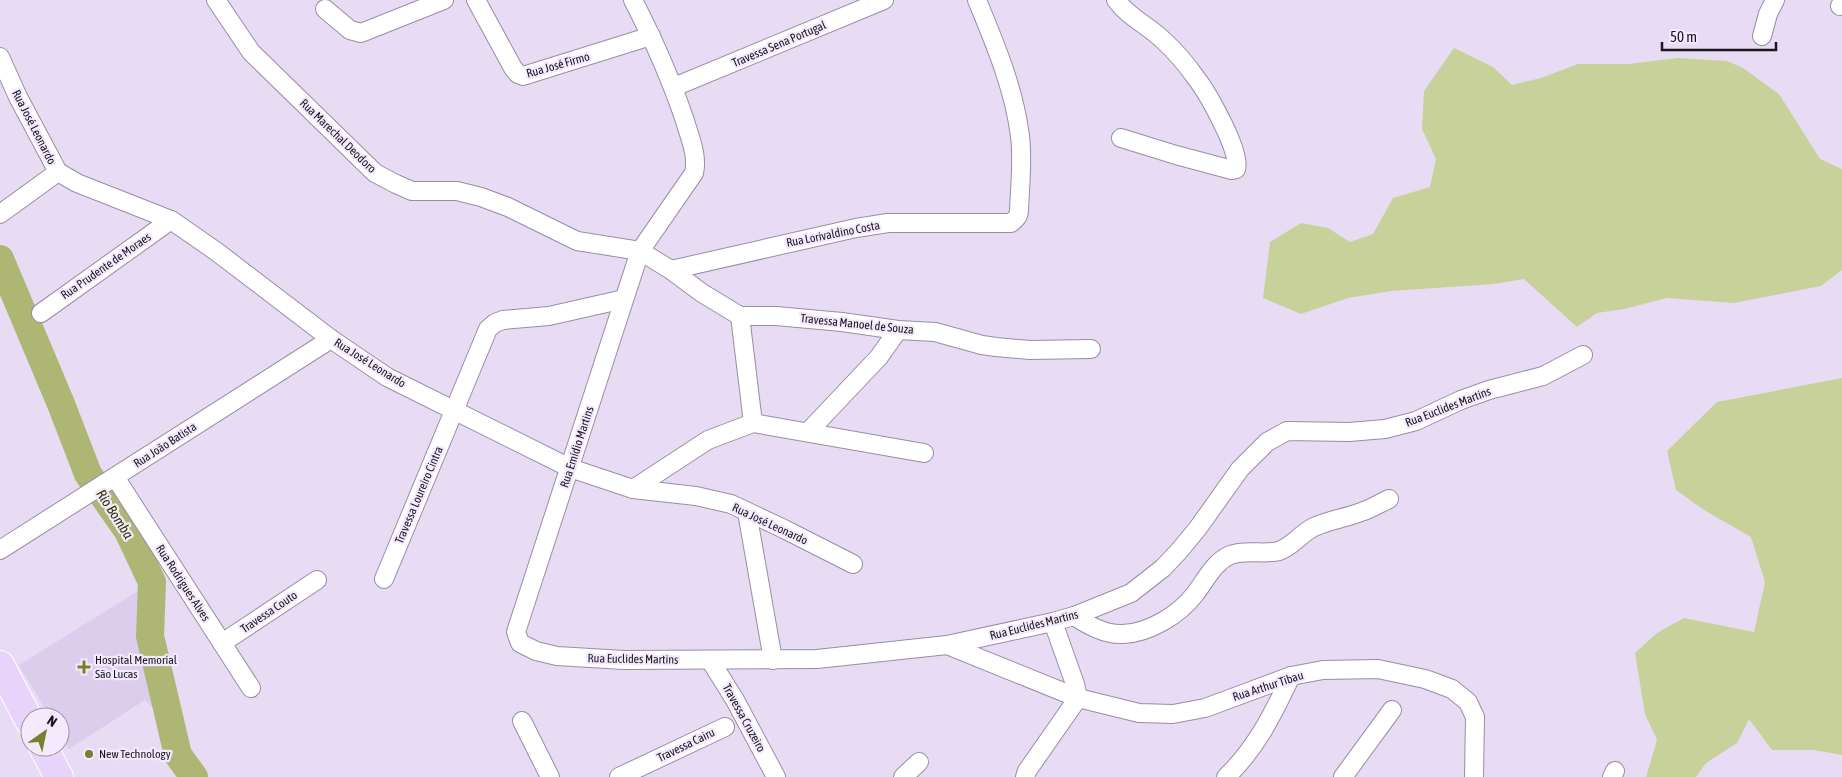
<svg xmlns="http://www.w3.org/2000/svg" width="1842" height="777" viewBox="0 0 1842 777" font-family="'Asap Condensed',sans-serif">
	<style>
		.built { fill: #ddcdec }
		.green { fill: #c8d19a }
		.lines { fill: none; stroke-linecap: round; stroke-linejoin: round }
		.river { stroke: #adb773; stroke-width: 28 }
		.minor-casing { stroke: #998da4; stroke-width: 20 }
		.primary-casing { stroke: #fff; stroke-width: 30 }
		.minor { stroke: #fff; stroke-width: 18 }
		.primary { stroke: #e8d3fa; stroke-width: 28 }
		.poi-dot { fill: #76812d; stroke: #f4eafe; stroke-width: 2 }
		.labels { text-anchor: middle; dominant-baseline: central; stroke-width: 4.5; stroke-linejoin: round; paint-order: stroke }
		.street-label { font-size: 12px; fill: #1a151e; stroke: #f4eafe }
		.poi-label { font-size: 12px; fill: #1a151e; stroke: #f4eafe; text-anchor: start }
		.water-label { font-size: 14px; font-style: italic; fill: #313600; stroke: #f4eafe }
	</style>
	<rect width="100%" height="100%" fill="#e8dcf4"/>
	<polygon class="built" points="141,589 139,640 156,704 152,707 145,700 69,749 60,734 60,717 50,717 19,665"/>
	<g class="green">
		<polygon points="1454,48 1493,67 1512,85 1541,78 1578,64 1628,64 1678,58 1727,61 1743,68 1779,94 1820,159 1842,169 1842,270 1821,286 1734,303 1667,298 1624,309 1597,313 1577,327 1524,279 1494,284 1391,291 1348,298 1301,314 1263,298 1270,242 1301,223 1328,228 1350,242 1373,234 1393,198 1430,187 1436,159 1422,129 1424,91"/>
		<polygon points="1842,378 1842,755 1814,750 1772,750 1749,719 1737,743 1706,763 1696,777 1646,777 1657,740 1645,714 1635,653 1657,633 1684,618 1754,632 1765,582 1751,537 1704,510 1676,490 1667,451 1717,402"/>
	</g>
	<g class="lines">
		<polyline class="river" points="0,259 61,404 88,474 128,531 152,582 150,636 178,755 194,777"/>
		<g class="minor-casing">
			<g id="minor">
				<polyline points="216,0 251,52 375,173 396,184 412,191 457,191 481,197 508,207 577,241 640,251 671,270 702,293 740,316 776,316 842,322 898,330 935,332 982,345 996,347 1030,350 1091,349"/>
				<polyline points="476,0 513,68 518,74 523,76 651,36"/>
				<path d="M633,0C653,39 671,79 685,121C690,138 698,156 694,173L640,251L516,632L520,643L536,651L557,656L624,660L817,659L947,645L1053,622L1074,616L1131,593L1163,568L1179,551L1198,528L1240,469L1267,442L1287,431L1349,432L1385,429L1416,421L1461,400L1489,390L1543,376L1583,355"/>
				<path d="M1116,0C1129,18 1148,25 1163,40C1175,51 1187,65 1196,78C1207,92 1242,153 1236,169L1232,170L1176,155L1121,138"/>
				<polyline points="1840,6 1842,3"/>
				<polyline points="325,9 350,30 361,33 444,0"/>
				<polyline points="1762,36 1768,14 1775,0"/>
				<polyline points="0,57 18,97 58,172 77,183 171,220 217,252 331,339 387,377 570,468 633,489 696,496 731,504 784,529 853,564"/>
				<polyline points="674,87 884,0"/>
				<polyline points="0,214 58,172"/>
				<path d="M671,270L856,228L888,223H1011C1016,219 1019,216 1019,210C1020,186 1023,160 1020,136C1014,88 995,44 977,0"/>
				<polyline points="41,313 171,220"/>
				<polyline points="740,316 753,423"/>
				<polyline points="808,432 879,357 898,330"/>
				<polyline points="115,477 251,688"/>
				<polyline points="633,489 708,440 753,423 924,453"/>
				<polyline points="747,512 773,660"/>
				<polyline points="0,550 331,339"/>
				<polyline points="384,579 488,329 495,323 503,320 549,316 624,299"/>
				<path d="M1074,616C1088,625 1105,635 1123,634C1149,633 1179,615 1195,594C1206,580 1213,563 1230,555C1246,549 1264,555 1279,551C1293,546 1301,533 1314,527C1329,520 1346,518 1361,512C1371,509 1380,503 1389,499"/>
				<polyline points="222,643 317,580"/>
				<polyline points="947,645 1078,698 1139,713 1173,714 1205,708 1291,676 1323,670 1378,669 1425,679 1452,689 1468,702 1475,717 1474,777"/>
				<polyline points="710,660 735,700 776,777"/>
				<polyline points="522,721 550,777"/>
				<polyline points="619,777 725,727"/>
				<polyline points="903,777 919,762"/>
				<polyline points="1025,777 1027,771 1078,698 1075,684 1053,622"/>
				<path d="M1226,777C1256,749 1274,712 1291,676"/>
				<polyline points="1343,777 1392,710"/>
				<polyline points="1612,777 1615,771"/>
			</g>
		</g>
		<g class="primary-casing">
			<g id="primary">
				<polyline points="0,665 30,722"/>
				<polyline points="43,747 59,777"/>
			</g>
		</g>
		<use href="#minor" class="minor"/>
		<use href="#primary" class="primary"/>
	</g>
	<g class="poi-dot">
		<path d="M81.5 659.5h5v5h5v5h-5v5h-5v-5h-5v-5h5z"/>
		<circle cx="89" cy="754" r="5"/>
	</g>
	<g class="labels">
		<g class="street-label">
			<text transform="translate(779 44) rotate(-23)">Travessa Sena Portugal</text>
			<text transform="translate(558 65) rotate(-16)">Rua José Firmo</text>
			<text transform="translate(34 127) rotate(63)">Rua José Leonardo</text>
			<text transform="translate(338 136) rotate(44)">Rua Marechal Deodoro</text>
			<text transform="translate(833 234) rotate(-11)">Rua Lorivaldino Costa</text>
			<text transform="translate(106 266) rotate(-35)">Rua Prudente de Moraes</text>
			<text transform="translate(857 324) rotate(6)">Travessa Manoel de Souza</text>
			<text transform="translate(370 363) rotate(32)">Rua José Leonardo</text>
			<text transform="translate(1448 407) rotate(-21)">Rua Euclides Martins</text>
			<text transform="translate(165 445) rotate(-33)">Rua João Batista</text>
			<text transform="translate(577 447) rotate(-72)">Rua Emídio Martins</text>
			<text transform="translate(419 495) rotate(-67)">Travessa Loureiro Cintra</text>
			<text transform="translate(770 524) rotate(25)">Rua José Leonardo</text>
			<text transform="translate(183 583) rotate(57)">Rua Rodrigues Alves</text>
			<text transform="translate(269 612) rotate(-34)">Travessa Couto</text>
			<text transform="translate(1034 625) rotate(-14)">Rua Euclides Martins</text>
			<text transform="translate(633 659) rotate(1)">Rua Euclides Martins</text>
			<text transform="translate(1268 686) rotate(-18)">Rua Arthur Tibau</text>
			<text transform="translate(744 718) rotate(61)">Travessa Cruzeiro</text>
			<text transform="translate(686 745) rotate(-26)">Travessa Cairu</text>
		</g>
		<g class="poi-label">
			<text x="95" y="660">Hospital Memorial<tspan x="95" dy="14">São Lucas</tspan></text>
			<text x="99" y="754">New Technology</text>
		</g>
		<g class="water-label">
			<text transform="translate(115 514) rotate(57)">Rio Bomba</text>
		</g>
	</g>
	<g transform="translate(45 732) rotate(33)"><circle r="24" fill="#f4eafe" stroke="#9d95a4"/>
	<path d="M0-4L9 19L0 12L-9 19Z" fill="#76812d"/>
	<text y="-8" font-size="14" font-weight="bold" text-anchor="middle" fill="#1a151e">N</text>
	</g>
	<path d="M1662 42v8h114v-8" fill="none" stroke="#1a151e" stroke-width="2.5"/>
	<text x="1670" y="42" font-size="15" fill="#1a151e" stroke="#f4eafe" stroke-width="4" paint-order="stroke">50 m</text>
</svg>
